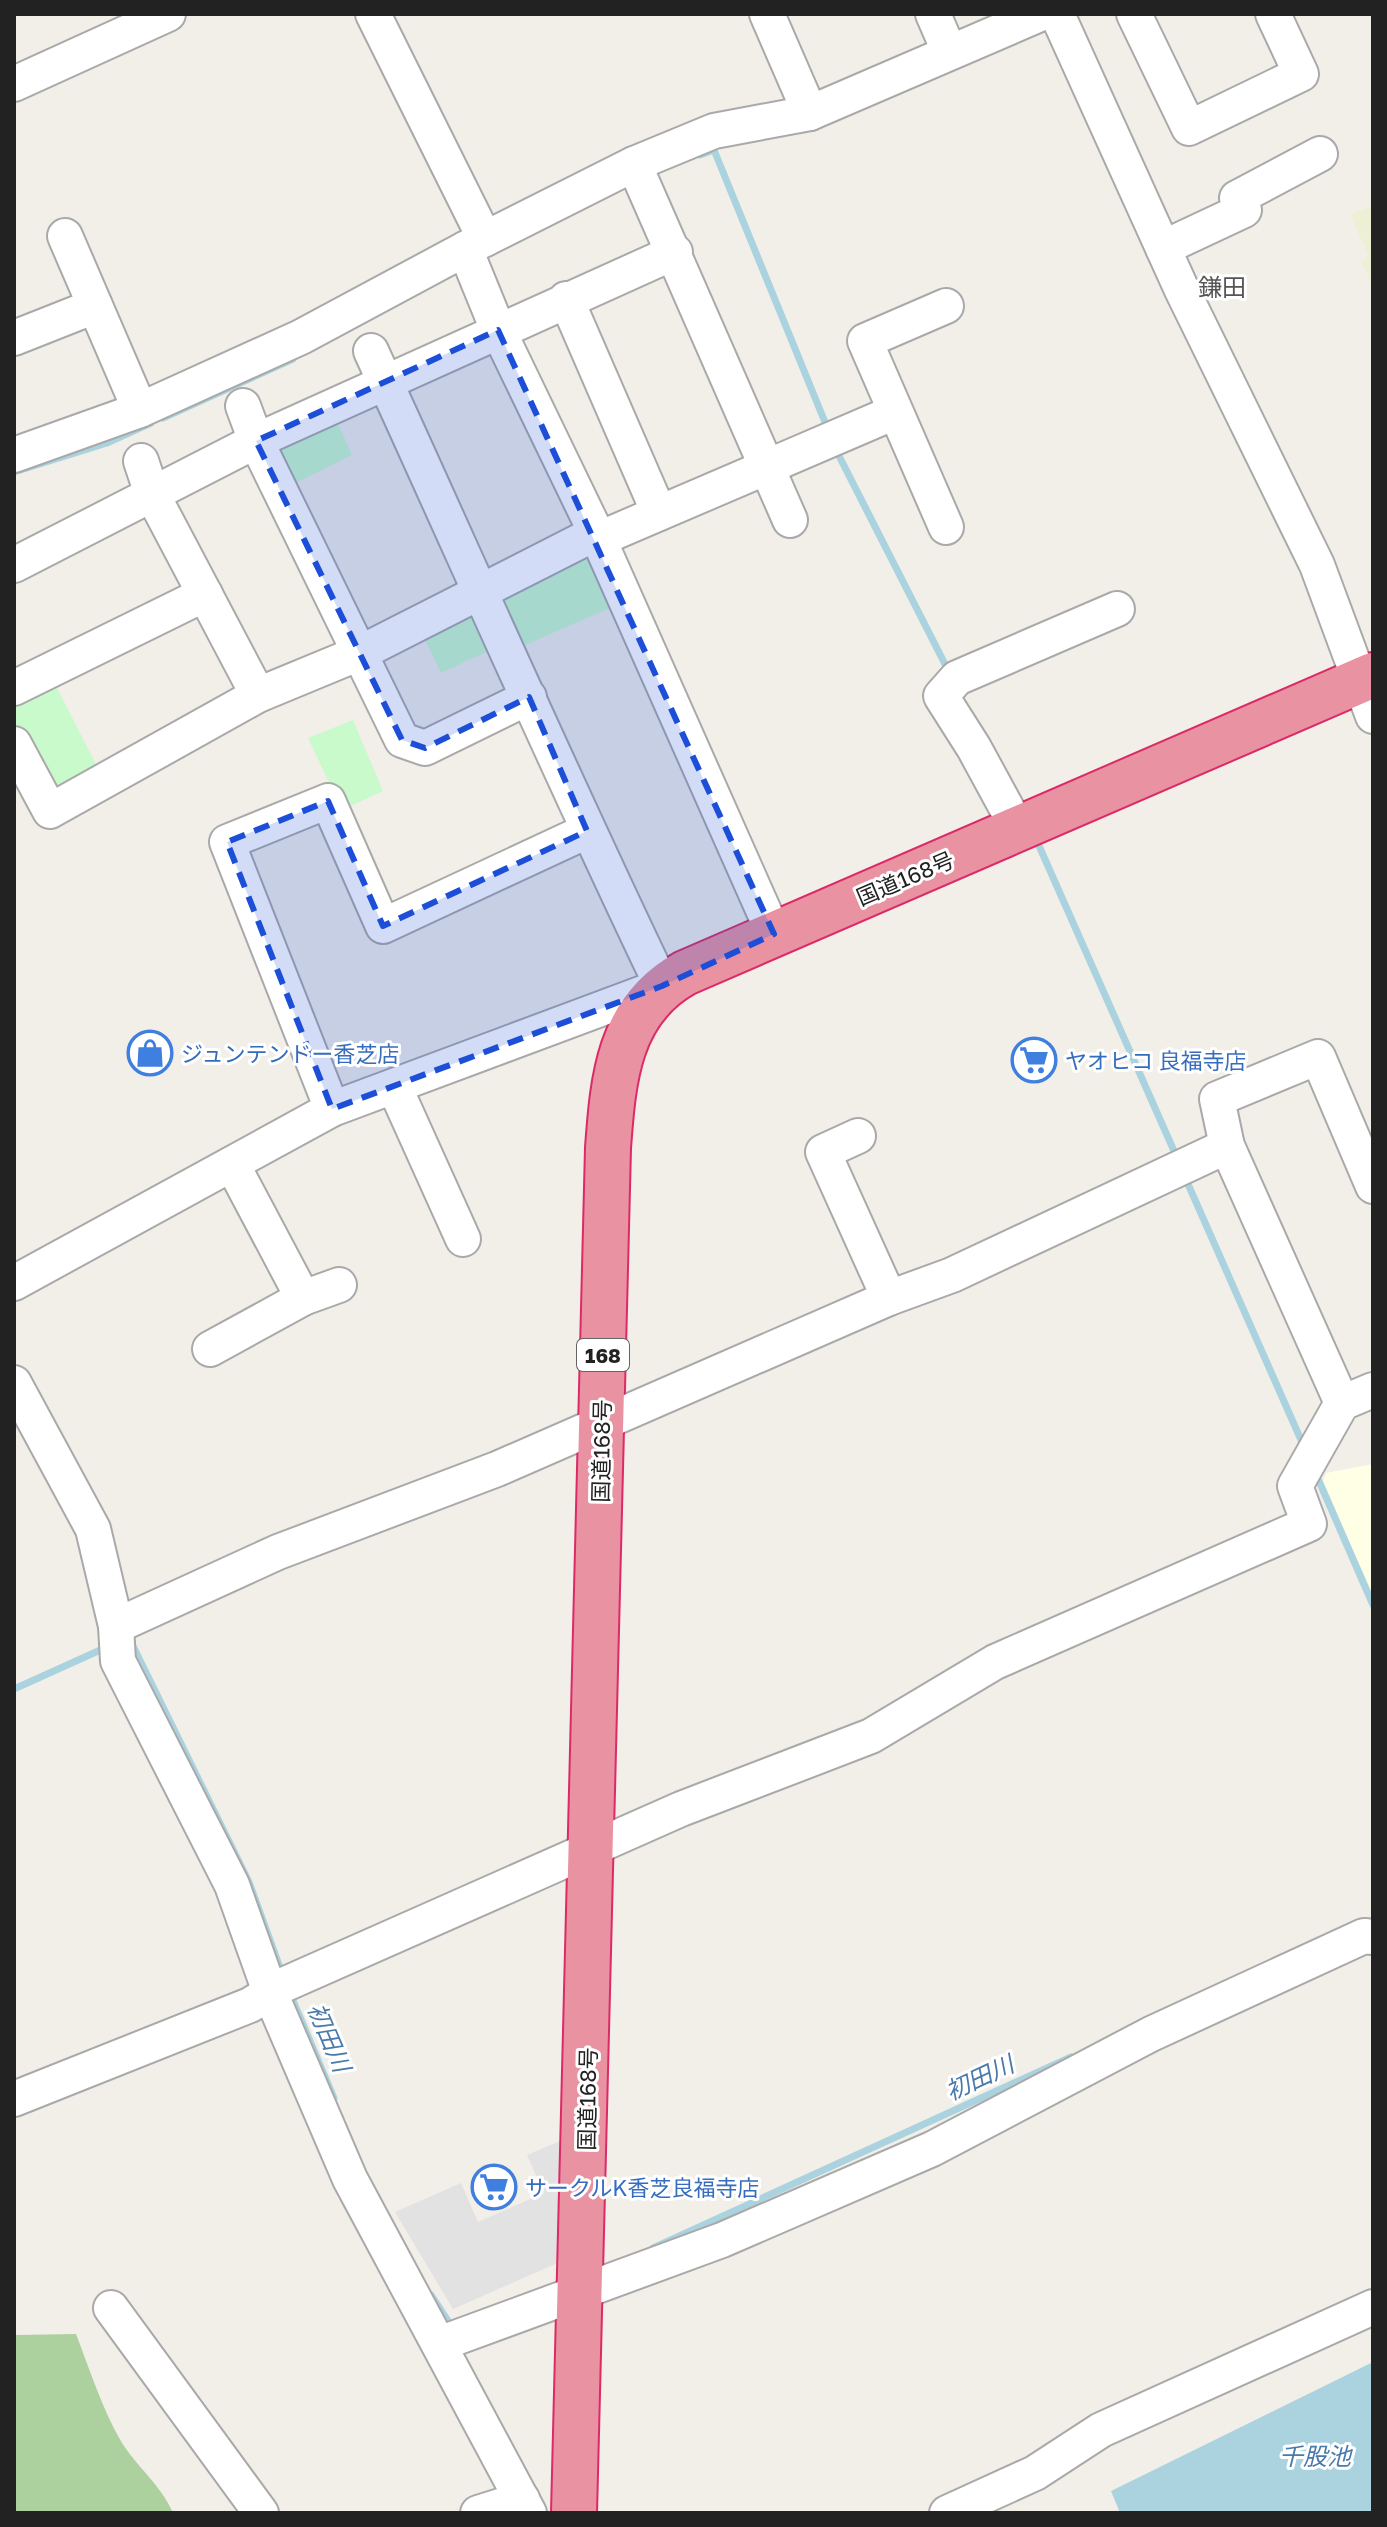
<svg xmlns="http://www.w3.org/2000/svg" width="1387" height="2527" viewBox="0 0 1387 2527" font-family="'Golos Text','Noto Sans JP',sans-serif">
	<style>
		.education { fill: #ffffe5 }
		.farmland { fill: #eef0d5 }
		.forest { fill: #add19e }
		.park { fill: #c8facc }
		.parking { fill: #e2e2e2 }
		.water { fill: #aad3df }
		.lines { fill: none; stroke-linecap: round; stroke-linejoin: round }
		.stream { stroke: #aad3df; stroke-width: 7 }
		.minor-casing { stroke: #a9a9a9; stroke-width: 38 }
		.highway-casing { stroke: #dc2a67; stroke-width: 48 }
		.minor { stroke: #fff; stroke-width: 34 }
		.highway { stroke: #e892a2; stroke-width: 44 }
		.marked { fill: #1d4ed8; fill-opacity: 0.2; stroke: #1d4ed8; stroke-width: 6; stroke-dasharray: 16 10; stroke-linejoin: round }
		.labels { text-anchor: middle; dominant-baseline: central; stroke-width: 6; stroke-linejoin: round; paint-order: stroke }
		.shield { fill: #fff; stroke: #646464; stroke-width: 2 }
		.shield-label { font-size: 20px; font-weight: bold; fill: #222 }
		.street-label { font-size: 22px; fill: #222; stroke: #fff }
		.shop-label { font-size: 22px; fill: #366cbe; stroke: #fff; text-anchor: start }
		.neighbourhood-label { font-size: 24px; fill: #555; stroke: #fff }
		.water-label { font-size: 24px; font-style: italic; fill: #4a7aab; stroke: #fff }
	</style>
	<rect width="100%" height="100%" fill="#f2efe9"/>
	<polygon class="education" points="1373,1464 1373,1595 1323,1481 1326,1473"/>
	<polygon class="farmland" points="1373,205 1373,287 1361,261 1369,256 1350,215"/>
	<path class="forest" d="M76,2334C90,2370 102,2409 122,2443C138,2468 161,2485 173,2513H14V2335Z"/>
	<g class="park">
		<polygon points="332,411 352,455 289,486 264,444"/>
		<polygon points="591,548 617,605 518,648 493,592"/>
		<polygon points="481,601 501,645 441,673 420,629"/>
		<polygon points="55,684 101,774 52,804 14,733 14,704"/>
		<polygon points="353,720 383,791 342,810 308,738"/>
	</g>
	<polygon class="parking" points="562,2140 569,2258 453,2309 395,2212 461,2183 478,2222 544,2193 527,2155"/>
	<polygon class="water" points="1373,2362 1373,2513 1120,2513 1111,2491"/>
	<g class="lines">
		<g class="stream">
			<polyline points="700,155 714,150 829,432"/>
			<polyline points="163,418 293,359"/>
			<polyline points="835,448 949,672"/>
			<polyline points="14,472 107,443 151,423"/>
			<polyline points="1036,839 1178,1160"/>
			<polyline points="1184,1175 1305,1449"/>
			<polyline points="1315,1472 1373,1605"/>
			<polyline points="131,1642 249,1882 283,1976"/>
			<polyline points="14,1689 107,1647"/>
			<polyline points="289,1991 334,2098"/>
			<polyline points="653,2248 1071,2057"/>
			<polyline points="431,2295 452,2327"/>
		</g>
		<g class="minor-casing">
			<g id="minor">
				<polyline points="373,14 485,239"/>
				<polyline points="767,14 810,113"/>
				<polyline points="933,14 949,51"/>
				<polyline points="1057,14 1182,290 1317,565 1373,716"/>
				<polyline points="1134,14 1189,128 1301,74 1273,14"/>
				<polyline points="14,84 168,14"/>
				<polyline points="634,164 790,520"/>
				<polyline points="65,236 140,410"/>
				<polyline points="1163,248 1244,210 1237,198 1320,154"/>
				<polyline points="465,249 498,330 596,533 774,934"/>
				<polyline points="566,299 659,513"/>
				<polyline points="14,338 95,306"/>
				<polyline points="243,406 256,441 402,740 425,748 529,697"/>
				<polyline points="14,455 140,410 301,337 465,249 634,164 714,131 810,113 1040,14"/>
				<polyline points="141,461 152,494 258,695"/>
				<polyline points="946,527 865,341 946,306"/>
				<polyline points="599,539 895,412"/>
				<polyline points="14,565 256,441 675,252"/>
				<polyline points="14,688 205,594"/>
				<polyline points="14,744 50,811 258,695 362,652 596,533"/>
				<polyline points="1018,829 974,748 941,696 957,678 1117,609"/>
				<polyline points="394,1086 463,1239"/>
				<polyline points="332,1109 227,842 328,801 383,926 587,831"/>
				<polyline points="858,1136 823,1152 889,1298"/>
				<polyline points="232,1164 303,1298"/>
				<path d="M14,1283L332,1109L662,986C561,776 468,563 371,351"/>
				<polyline points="210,1349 303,1298 339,1285"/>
				<polyline points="14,1383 93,1529 116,1626 118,1661 232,1885 271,1995 350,2179 529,2513"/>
				<polyline points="1342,1403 1227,1146 1217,1099 1318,1057 1373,1186"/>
				<polyline points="116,1626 278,1552 497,1469 889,1298 952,1275 1227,1146"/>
				<polyline points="14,2099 250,2005 281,1986 681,1809 871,1736 995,1662 1309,1524 1295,1486 1342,1403 1373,1390"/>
				<polyline points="111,2308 261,2513"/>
				<polyline points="439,2344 722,2240 932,2149 1151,2034 1364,1936 1373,1937"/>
				<polyline points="478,2513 522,2499"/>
				<polyline points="947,2513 1035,2473 1101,2430 1373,2307"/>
			</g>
		</g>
		<g class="highway-casing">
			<path id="highway" d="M574,2513L608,1148C613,1080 618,1010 685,973L1373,675"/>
		</g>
		<use href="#minor" class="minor"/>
		<use href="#highway" class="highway"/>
	</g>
	<path class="marked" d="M498,330L774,934L662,986L332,1109L227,842L328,801L383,926L587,831L529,697L425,748L402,740L256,441Z"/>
	<defs>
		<g id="shop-ring" transform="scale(2.3)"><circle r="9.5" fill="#fff" stroke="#3f7fe0" stroke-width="1.5"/><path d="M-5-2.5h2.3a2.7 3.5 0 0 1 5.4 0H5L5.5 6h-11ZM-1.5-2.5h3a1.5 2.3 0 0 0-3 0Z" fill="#3f7fe0"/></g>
		<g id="supermarket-ring" transform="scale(2.3)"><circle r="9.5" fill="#fff" stroke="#3f7fe0" stroke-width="1.5"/><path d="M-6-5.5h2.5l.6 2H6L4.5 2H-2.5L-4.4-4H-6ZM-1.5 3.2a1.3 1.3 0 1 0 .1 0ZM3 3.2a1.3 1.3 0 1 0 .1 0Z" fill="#3f7fe0"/></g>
	</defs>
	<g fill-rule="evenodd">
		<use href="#shop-ring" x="150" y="1053"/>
		<use href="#supermarket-ring" x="1034" y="1060"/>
		<use href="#supermarket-ring" x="494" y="2187"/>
	</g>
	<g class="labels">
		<rect class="shield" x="577" y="1339" width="52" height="32" rx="6"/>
		<g class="shield-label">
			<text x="603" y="1355">168</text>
		</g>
		<g class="street-label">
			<text transform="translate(905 878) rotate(-23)">国道168号</text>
			<text transform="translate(601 1451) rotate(-89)">国道168号</text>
			<text transform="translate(587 2099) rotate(-89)">国道168号</text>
		</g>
		<g class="shop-label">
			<text x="181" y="1053">ジュンテンドー香芝店</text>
			<text x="1065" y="1060">ヤオヒコ 良福寺店</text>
			<text x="525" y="2187">サークルK香芝良福寺店</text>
		</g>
		<g class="neighbourhood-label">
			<text x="1222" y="286">鎌田</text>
		</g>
		<g class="water-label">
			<text transform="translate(330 2037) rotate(67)">初田川</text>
			<text transform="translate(979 2077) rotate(-25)">初田川</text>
			<text x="1315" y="2455">千股池</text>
		</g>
	</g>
	<rect width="1387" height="2527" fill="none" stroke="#222222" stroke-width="32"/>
</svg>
